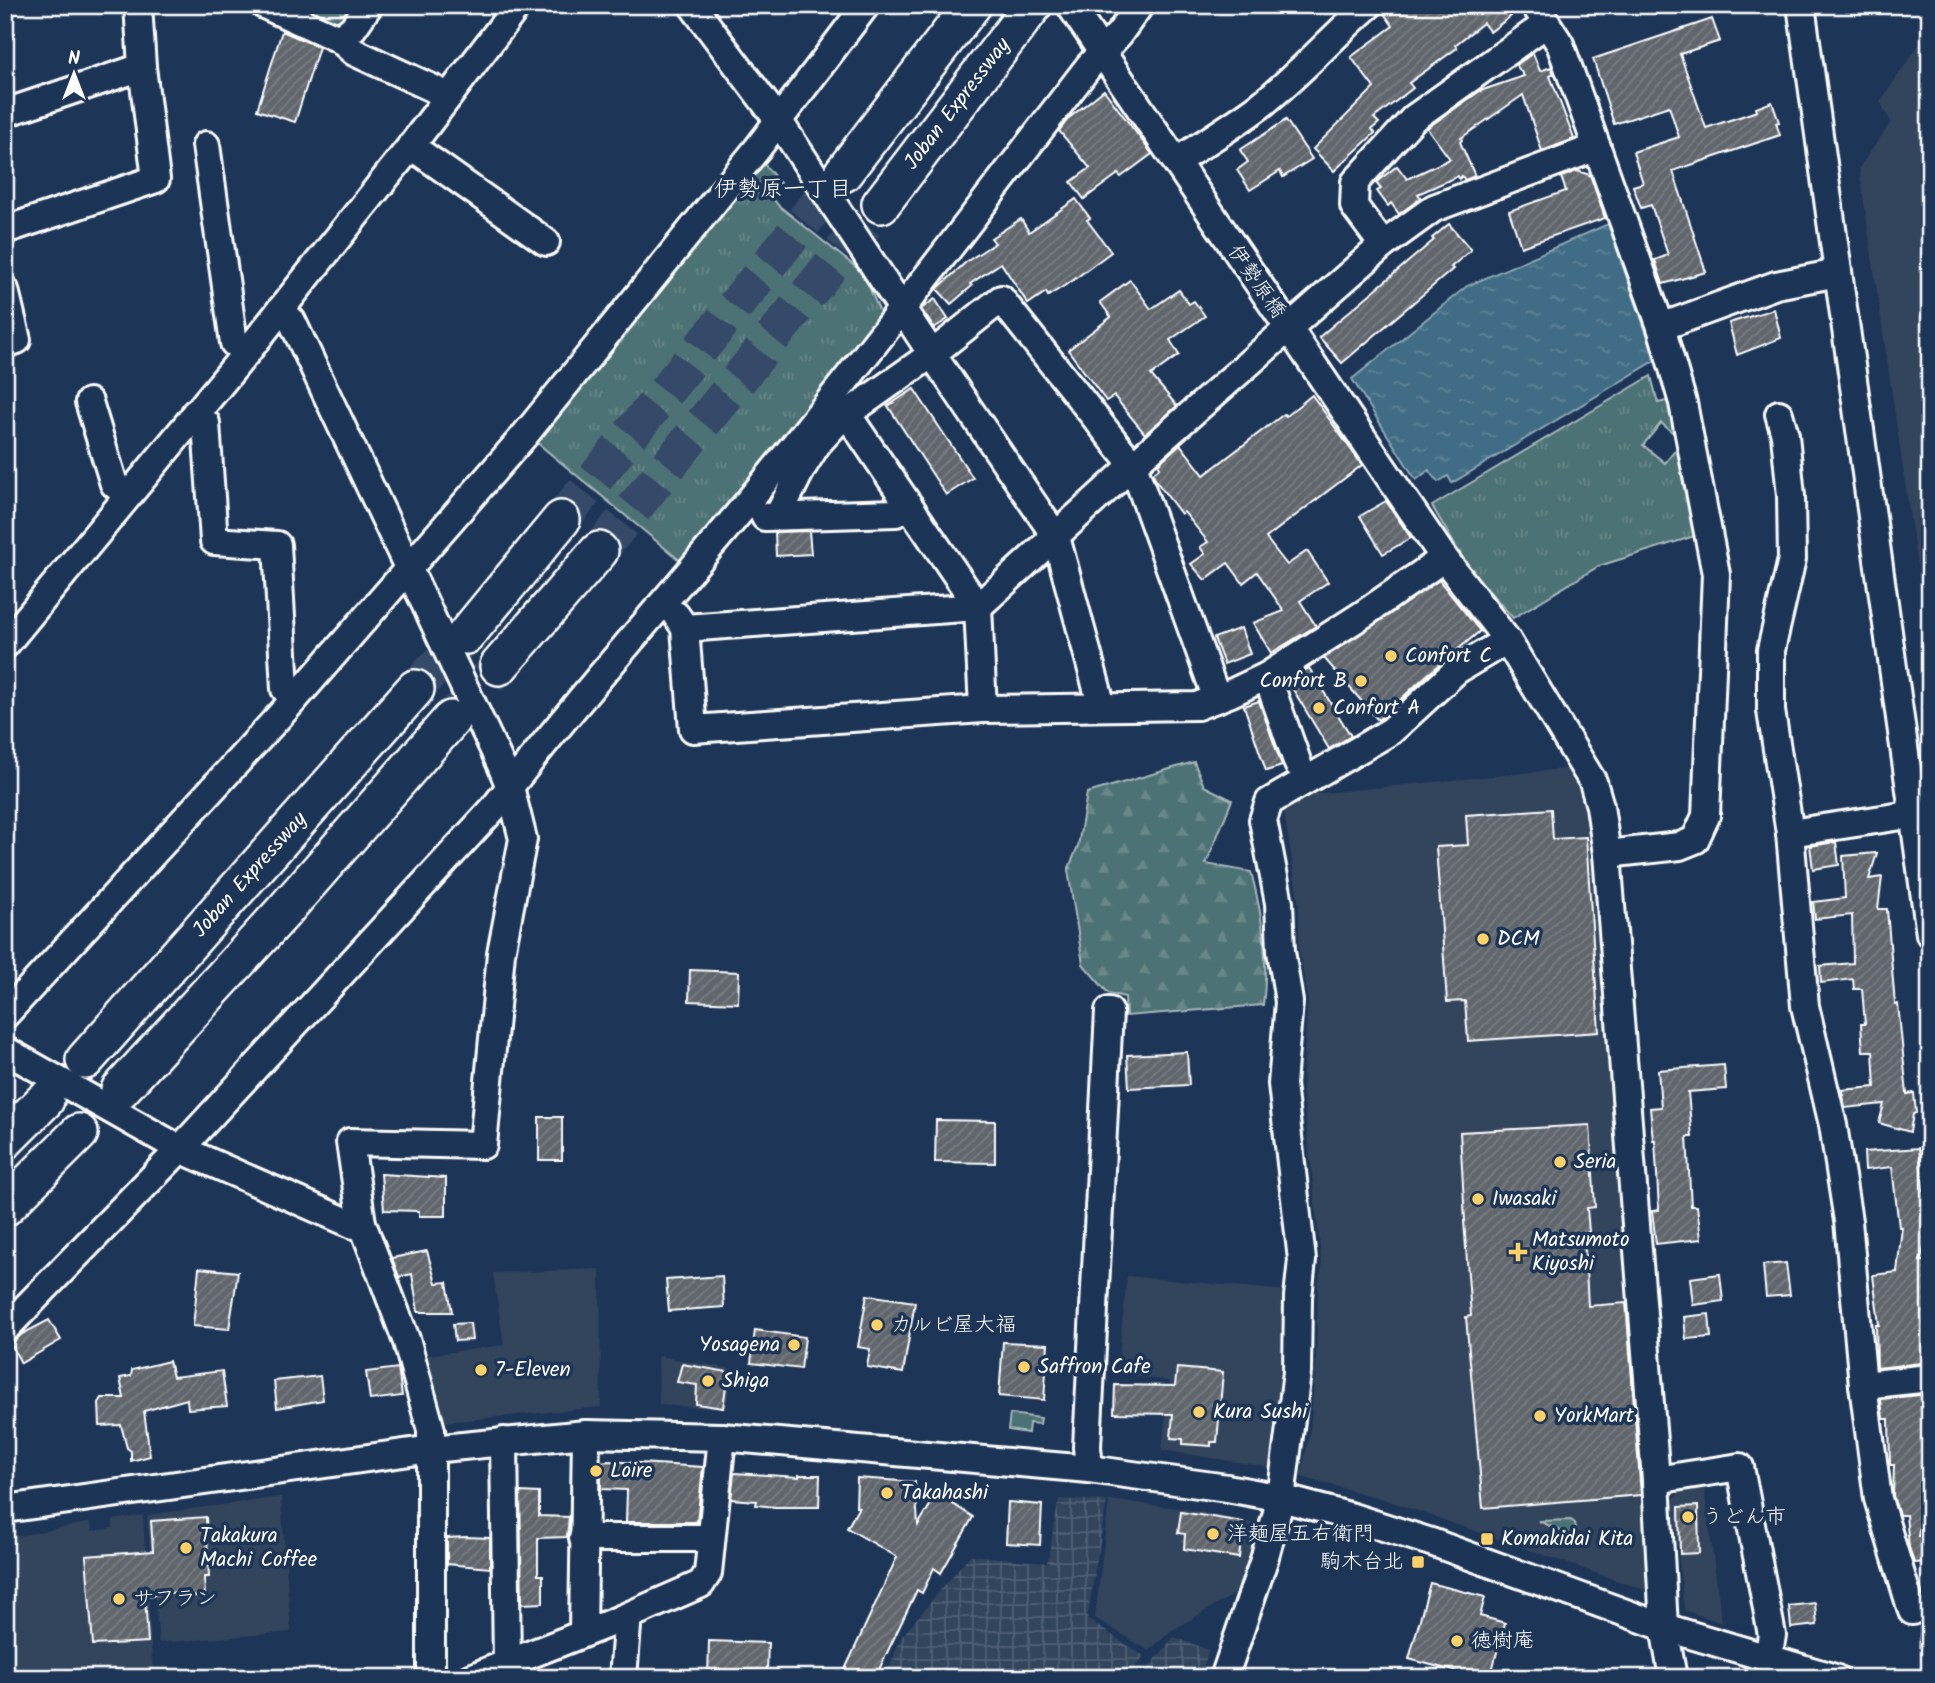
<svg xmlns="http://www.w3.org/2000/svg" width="1935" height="1683" viewBox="0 0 1935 1683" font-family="Kalam,'Klee One',sans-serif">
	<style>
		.built { fill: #31445d }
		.industrial { fill: url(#industrial-grid) }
		.grass { fill: url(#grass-tufts); stroke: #a6b8ba; stroke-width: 2; fill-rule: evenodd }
		.forest { fill: url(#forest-firs); stroke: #a6b8ba; stroke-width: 2 }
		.water { fill: url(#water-ripples); stroke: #8da7b6; stroke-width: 2 }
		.building { fill: url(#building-hatch); stroke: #fff; stroke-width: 2 }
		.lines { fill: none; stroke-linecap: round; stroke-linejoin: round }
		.highway-tunnel { stroke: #344968; stroke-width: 37; stroke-dasharray: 37 18; stroke-linecap: butt }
		.minor-casing { stroke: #fff; stroke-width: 32 }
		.highway-casing { stroke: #fff; stroke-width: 42 }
		.minor { stroke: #1d3557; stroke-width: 26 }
		.highway { stroke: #1d3557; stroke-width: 37 }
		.poi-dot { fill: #ffd166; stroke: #1d3557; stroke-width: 2.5 }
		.labels { text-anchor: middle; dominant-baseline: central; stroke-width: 7; stroke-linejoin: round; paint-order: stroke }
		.street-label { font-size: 21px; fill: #fff; stroke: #1d3557 }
		.poi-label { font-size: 21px; fill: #fff; stroke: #1d3557; text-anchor: start }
		.neighbourhood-label { font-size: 23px; fill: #fff; stroke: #1d3557 }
	</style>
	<defs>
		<pattern id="industrial-grid" width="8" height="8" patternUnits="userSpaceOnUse" patternTransform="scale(1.75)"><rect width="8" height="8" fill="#31445d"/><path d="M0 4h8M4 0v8" fill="none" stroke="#506075"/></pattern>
		<pattern id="grass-tufts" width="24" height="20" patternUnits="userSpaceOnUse" patternTransform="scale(1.75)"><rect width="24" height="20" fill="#4d7274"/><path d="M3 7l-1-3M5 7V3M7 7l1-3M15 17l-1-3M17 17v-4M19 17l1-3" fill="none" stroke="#688789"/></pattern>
		<pattern id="forest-firs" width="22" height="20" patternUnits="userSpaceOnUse" patternTransform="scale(1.75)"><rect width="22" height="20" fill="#4d7274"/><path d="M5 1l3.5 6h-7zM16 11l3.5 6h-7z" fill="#688789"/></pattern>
		<pattern id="water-ripples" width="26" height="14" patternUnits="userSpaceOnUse" patternTransform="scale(1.75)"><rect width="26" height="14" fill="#416d85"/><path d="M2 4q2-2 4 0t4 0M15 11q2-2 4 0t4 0" fill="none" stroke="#5e8397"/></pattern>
		<pattern id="building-hatch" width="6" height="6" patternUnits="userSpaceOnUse" patternTransform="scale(1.75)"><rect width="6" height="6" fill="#60666c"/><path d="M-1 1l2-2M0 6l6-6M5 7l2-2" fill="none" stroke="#787d82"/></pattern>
	</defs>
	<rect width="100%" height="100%" fill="#1d3557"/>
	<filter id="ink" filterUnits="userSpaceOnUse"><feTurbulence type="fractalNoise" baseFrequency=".0143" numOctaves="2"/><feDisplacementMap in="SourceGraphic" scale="14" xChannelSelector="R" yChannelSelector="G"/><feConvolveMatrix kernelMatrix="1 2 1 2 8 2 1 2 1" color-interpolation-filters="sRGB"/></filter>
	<g filter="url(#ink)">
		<g class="built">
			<polygon points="1930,28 1930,654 1859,168 1891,122 1880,102"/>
			<polygon points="1573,768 1590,806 1656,1592 1650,1592 1386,1500 1301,1477 1310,1431 1316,1358 1318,1283 1322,1265 1302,1087 1308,1000 1299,949 1299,905 1284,812 1288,804 1303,795"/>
			<polygon points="600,1269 601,1407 436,1423 421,1356 504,1345 493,1273"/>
			<polygon points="1127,1276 1287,1291 1278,1464 1273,1468 1162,1450 1170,1381 1117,1374"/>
			<polygon points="658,1356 733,1369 726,1409 659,1405"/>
			<polygon points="1704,1487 1722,1623 1684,1610 1673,1499 1683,1490"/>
			<polygon points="281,1497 291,1632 159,1643 147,1515"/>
			<polygon points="1109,1500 1187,1509 1252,1523 1258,1537 1235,1594 1171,1631 1149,1651 1095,1618"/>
			<polygon points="143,1515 153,1678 9,1678 13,1537 91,1522 92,1531 113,1528 113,1520"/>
		</g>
		<g class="industrial">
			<polygon points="1059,1499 1107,1501 1087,1619 1144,1656 1127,1678 885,1678 902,1636 970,1555 1047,1563"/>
			<polygon points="1174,1637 1209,1650 1200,1678 1140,1678"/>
		</g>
		<g class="grass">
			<polygon points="296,5 358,5 346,22 336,25"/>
			<polygon points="764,164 780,183 769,193 778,205 863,273 882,317 683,563 535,441"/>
			<path d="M1651,376L1658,403L1675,399L1701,534L1599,566L1513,618L1468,567L1432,506ZM1661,423L1683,441L1665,463L1643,445Z"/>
			<polygon points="1010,1414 1041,1418 1040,1424 1029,1423 1028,1433 1008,1430"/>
			<polygon points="1571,1520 1575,1523 1578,1539 1539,1521"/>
			<polygon points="1930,1611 1930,1648 1919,1647 1921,1615"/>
		</g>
		<path class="forest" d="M1194,762L1204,786L1232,800L1206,864L1251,872C1263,916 1269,960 1263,1005L1126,1016L1125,997L1108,993L1083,964L1068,870L1078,846L1087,793Z"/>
		<polygon class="water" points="1608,224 1656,360 1452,483 1448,476 1438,482 1429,470 1416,480 1352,379 1467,286"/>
		<g class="building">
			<polygon points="1384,5 1506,5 1504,7 1511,16 1490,32 1483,23 1455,45 1457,48 1409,83 1413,88 1374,118 1379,123 1372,129 1375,133 1334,171 1313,149 1374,88 1351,57 1393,26 1383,12"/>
			<polygon points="1712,19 1720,41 1680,54 1706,128 1757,111 1756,108 1772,102 1779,122 1776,123 1780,135 1673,171 1706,272 1663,284 1655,260 1668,255 1651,205 1641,208 1633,186 1643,183 1633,152 1679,137 1669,106 1614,124 1593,59"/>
			<polygon points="282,31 319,47 295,122 257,110"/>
			<polygon points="1533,53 1540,71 1551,67 1554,74 1550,76 1574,139 1542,151 1523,95 1461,138 1462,140 1460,142 1475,176 1465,180 1462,176 1459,179 1458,176 1418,194 1421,198 1399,214 1391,203 1388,206 1377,191 1381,189 1376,183 1379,180 1397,166 1407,179 1450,159 1427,128 1480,91 1524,76 1516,65"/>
			<polygon points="1104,90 1152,154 1121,177 1118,174 1084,199 1071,182 1090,168 1059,131 1069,118"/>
			<polygon points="1286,120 1312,159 1283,177 1280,171 1250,190 1237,170 1248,162 1240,150"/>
			<polygon points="1577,171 1590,175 1605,218 1521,247 1509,211 1566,191 1561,177"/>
			<polygon points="1076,199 1090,218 1087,220 1111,252 1072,281 1048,296 1046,292 1028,304 1001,263 970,284 972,286 951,304 937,289 966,262 995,243 991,238 1021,219 1029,232"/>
			<polygon points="1449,224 1471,250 1451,267 1453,269 1342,363 1319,337 1434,240 1432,238"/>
			<polygon points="1130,280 1151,309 1179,290 1189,304 1194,301 1205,316 1170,340 1179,355 1151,375 1177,406 1145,434 1114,396 1106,401 1068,350 1111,317 1100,302"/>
			<polygon points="935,299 948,319 934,328 921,309"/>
			<polygon points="1774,309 1781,338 1737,355 1729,323"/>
			<polygon points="914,389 973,478 946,495 888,406"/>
			<polygon points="1312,395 1362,465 1266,538 1287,565 1307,551 1328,582 1300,601 1316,626 1271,653 1253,623 1284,611 1257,572 1243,583 1228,563 1205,580 1191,564 1205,554 1200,547 1208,542 1184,512 1181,514 1156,481 1153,473 1160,467 1158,464 1180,444 1204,475 1284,414 1286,416"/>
			<polygon points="1386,501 1411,538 1383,554 1360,516"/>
			<polygon points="809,531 811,554 776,556 775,532"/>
			<polygon points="1439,580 1480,631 1426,676 1378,720 1324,658"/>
			<polygon points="1241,628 1250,654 1224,664 1214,638"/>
			<polygon points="1309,668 1351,736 1329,749 1288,681"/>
			<polygon points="1259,701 1282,766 1266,771 1244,706"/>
			<polygon points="1551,809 1553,839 1586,837 1599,1032 1468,1041 1465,1001 1447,1002 1436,847 1468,845 1466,815"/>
			<polygon points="1836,842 1839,865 1813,869 1810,846"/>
			<polygon points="1877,853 1869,879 1882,877 1878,909 1887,909 1895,1005 1898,1004 1907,1094 1914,1093 1916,1113 1913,1114 1910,1132 1879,1123 1884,1104 1845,1108 1842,1090 1875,1087 1873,1051 1863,1051 1861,1024 1865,1024 1862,989 1854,989 1853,979 1821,983 1820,966 1853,963 1852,915 1815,919 1813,902 1845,898 1843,856"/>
			<polygon points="690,970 739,972 738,1003 689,1001"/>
			<polygon points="1187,1052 1189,1085 1129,1088 1127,1055"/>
			<polygon points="1724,1065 1726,1089 1688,1092 1692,1137 1687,1137 1691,1206 1697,1206 1701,1239 1656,1244 1652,1211 1659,1210 1655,1140 1653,1140 1650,1108 1661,1107 1658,1070"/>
			<rect x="539" y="1117" width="23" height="43"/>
			<polygon points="936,1120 995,1121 995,1163 935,1162"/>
			<polygon points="1590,1125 1595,1207 1587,1208 1589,1232 1584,1233 1588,1306 1626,1303 1641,1495 1483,1508 1466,1317 1471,1316 1464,1221 1465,1221 1460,1132"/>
			<polygon points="1919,1148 1923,1190 1925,1190 1930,1229 1920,1261 1930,1261 1930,1362 1877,1368 1876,1325 1879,1325 1873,1275 1897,1272 1902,1227 1899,1227 1892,1167 1865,1170 1864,1152"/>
			<polygon points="381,1174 446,1178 446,1216 419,1216 419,1211 384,1210"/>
			<polygon points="427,1251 436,1283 447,1282 452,1312 418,1312 412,1274 399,1277 392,1258"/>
			<polygon points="1786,1263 1790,1295 1766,1297 1763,1265"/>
			<polygon points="199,1268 238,1272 229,1329 193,1326"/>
			<polygon points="1720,1274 1723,1301 1693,1305 1690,1278"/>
			<polygon points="722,1276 724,1307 669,1311 666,1280"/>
			<polygon points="867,1295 915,1302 903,1373 867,1367 870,1349 858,1347"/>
			<polygon points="1709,1314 1711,1337 1686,1339 1684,1317"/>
			<polygon points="49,1320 61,1340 21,1363 11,1344 22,1334"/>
			<polygon points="470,1323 472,1340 455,1341 453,1324"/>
			<polygon points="755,1330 805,1337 801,1369 751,1363"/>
			<polygon points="1003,1342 1048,1344 1044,1400 999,1396"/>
			<polygon points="169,1361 173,1377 222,1371 227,1406 188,1409 187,1399 144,1411 150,1456 131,1461 131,1451 127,1448 121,1425 100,1426 99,1403 102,1398 124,1398 120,1378 131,1376 132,1370"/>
			<polygon points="682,1364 728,1372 723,1408 696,1404 697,1385 677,1382"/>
			<polygon points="398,1368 402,1396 370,1400 366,1372"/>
			<polygon points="1177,1368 1223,1372 1217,1442 1211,1442 1211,1446 1183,1444 1183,1439 1171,1438 1173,1414 1114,1413 1115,1385 1175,1386"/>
			<polygon points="320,1376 323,1400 277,1408 274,1381"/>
			<polygon points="1930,1394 1930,1492 1927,1492 1918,1536 1930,1535 1930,1562 1914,1563 1909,1547 1906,1515 1899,1515 1893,1496 1894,1465 1890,1465 1889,1419 1883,1419 1881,1399"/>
			<polygon points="607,1461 703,1467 697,1522 626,1522 627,1490 601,1489 601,1462"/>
			<polygon points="734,1473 799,1477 799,1475 820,1475 819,1507 775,1507 756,1505 757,1501 731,1499"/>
			<polygon points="857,1478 915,1482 918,1525 937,1494 973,1517 941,1573 934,1568 922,1593 917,1590 875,1678 841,1678 897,1557 847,1528 859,1507 856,1507"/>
			<polygon points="520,1492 539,1493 539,1516 569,1517 567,1537 538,1538 538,1575 543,1575 543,1603 522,1604"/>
			<polygon points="1008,1502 1042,1505 1040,1545 1006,1543"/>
			<polygon points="1698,1506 1699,1553 1680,1554 1679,1507"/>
			<polygon points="1181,1512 1243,1522 1239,1558 1184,1549 1185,1534 1178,1533"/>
			<polygon points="206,1517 209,1577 204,1577 205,1595 188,1597 187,1591 145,1596 148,1642 93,1645 86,1556 153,1551 151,1521"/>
			<polygon points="466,1537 490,1538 490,1568 447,1564 447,1538"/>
			<polygon points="1430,1583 1485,1597 1480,1616 1505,1623 1490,1678 1480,1678 1409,1659"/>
			<polygon points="1815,1603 1817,1625 1791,1628 1789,1606"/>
			<polygon points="709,1641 768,1643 767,1672 740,1671 739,1678 708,1678"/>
		</g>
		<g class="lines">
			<g class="highway-tunnel">
				<polyline points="561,520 843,173"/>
				<polyline points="599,551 881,204"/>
				<polyline points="415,689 466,635"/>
				<polyline points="451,720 499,666"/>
			</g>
			<g class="minor-casing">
				<g id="minor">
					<polyline points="264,5 339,39 354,52 434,89 447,98"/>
					<polyline points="692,5 778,120 932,354 1056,537 1102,707"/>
					<polyline points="1070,5 1444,558 1507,640 1593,782 1600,806 1607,854 1656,1480 1664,1627 1673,1678"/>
					<polyline points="1535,5 1560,44 1661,327 1683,403 1716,574 1706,816 1695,840 1680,846 1607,854"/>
					<polyline points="1801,5 1930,934"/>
					<polyline points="339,39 353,28 369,5"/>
					<polyline points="5,113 142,67"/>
					<polyline points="206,145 234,343 247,352"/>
					<polyline points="411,146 546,242"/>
					<path d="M1177,161C1205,142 1235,125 1262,104C1300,74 1332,37 1369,5"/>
					<polyline points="5,230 156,179 142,67 138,5"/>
					<polyline points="1383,245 1354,206 1355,182 1414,118 1546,24"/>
					<polyline points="5,290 17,340 5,344"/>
					<polyline points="280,310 292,321 501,765 510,787 523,839 501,953 483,1145 350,1142 362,1223 407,1342 431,1430 431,1678"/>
					<polyline points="1661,327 1776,285 1838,273"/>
					<polyline points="89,402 114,484 128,495"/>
					<polyline points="832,405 847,414 978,607 983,709"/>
					<polyline points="195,413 206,423 214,541 277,545 285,689 294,700"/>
					<polyline points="1779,414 1785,435 1791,496 1792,559 1771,650 1771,711 1790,833 1805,1006 1833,1125 1848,1221 1863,1385 1878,1499 1912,1611"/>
					<polyline points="778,516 802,468 817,444 840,419 932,354 1001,299 1133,465 1217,699"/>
					<polyline points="765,517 896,513 909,505"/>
					<polyline points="676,615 685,628 693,729 983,709 1197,706 1231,693 1267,676 1365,613 1444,558"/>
					<polyline points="685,628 978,607 1133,465 1383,245 1434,208 1597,147"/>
					<polyline points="5,645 247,352 411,146 518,5"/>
					<polyline points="1267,676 1298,764"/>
					<polyline points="1790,833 1915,814"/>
					<polyline points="5,1015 294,700 524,436 757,149 866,5"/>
					<polyline points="5,1050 180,1149 354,1225 362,1223"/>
					<path d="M5,1329L180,1149L493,809C572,705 660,608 743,508C862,363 975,214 1089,66L1119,34L1140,5"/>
					<polyline points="1863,1385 1930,1378"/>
					<polyline points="504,1441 507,1665"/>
					<polyline points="1089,1469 1087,1447 1109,1011"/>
					<polyline points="1656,1480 1740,1467 1772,1635 1768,1658"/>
					<polyline points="5,1509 432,1449 586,1434 722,1437 1089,1469 1227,1488 1281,1498 1349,1516 1434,1543 1664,1627 1835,1678"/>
					<polyline points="583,1538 711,1538"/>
					<polyline points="623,1618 627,1626 623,1678"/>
					<polyline points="583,1632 586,1434"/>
					<polyline points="470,1678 623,1618 701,1584 708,1573 722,1437"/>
					<polyline points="1224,1678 1264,1560 1281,1498 1297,1372 1298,1297 1302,1260 1282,1084 1289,1002 1281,951 1279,903 1263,820 1269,802 1391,731 1457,670 1507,640"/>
				</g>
			</g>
			<g class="highway-casing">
				<g id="highway">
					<polyline points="843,173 972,5"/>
					<path id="s1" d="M881,204L1033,5"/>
					<polyline points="466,635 561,520"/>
					<polyline points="499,666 599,551"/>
					<path id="s2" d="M85,1060L415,689"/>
					<polyline points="120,1090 283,912 451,720"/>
					<polyline points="5,1140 45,1100"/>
					<polyline points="5,1207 79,1133"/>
				</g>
			</g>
			<use href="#minor" class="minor"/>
			<use href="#highway" class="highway"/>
		</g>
	</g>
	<g class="poi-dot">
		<circle cx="1391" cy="656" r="7"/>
		<circle cx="1361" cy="681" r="7"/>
		<circle cx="1319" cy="708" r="7"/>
		<circle cx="1483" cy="939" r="7"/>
		<circle cx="1560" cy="1162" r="7"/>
		<circle cx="1478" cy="1199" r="7"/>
		<path d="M1514.5 1241.5h7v7h7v7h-7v7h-7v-7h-7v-7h7z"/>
		<circle cx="877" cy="1325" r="7"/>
		<circle cx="794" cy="1345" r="7"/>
		<circle cx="1024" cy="1367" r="7"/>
		<circle cx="481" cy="1370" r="7"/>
		<circle cx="708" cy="1381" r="7"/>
		<circle cx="1199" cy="1412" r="7"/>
		<circle cx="1540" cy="1416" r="7"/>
		<circle cx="596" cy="1471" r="7"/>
		<circle cx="887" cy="1493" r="7"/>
		<circle cx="1688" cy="1517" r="7"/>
		<circle cx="1213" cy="1534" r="7"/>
		<rect x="1480" y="1532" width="14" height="14" rx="3.5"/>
		<circle cx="186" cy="1548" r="7"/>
		<rect x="1411" y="1555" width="14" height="14" rx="3.5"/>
		<circle cx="119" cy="1599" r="7"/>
		<circle cx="1457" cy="1641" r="7"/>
	</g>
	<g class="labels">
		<g class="street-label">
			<text stroke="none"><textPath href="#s1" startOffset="126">Joban Expressway</textPath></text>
			<text transform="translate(1256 282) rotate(55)">伊勢原橋</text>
			<text stroke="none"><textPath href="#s2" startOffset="248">Joban Expressway</textPath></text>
		</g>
		<g class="poi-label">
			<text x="1405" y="656">Confort C</text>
			<text x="1347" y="681" text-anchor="end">Confort B</text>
			<text x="1333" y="708">Confort A</text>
			<text x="1497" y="939">DCM</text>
			<text x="1574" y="1162">Seria</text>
			<text x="1492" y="1199">Iwasaki</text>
			<text x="1532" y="1240">Matsumoto<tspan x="1532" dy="24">Kiyoshi</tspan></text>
			<text x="891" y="1325">カルビ屋大福</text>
			<text x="780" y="1345" text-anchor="end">Yosagena</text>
			<text x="1038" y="1367">Saffron Cafe</text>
			<text x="495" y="1370">7-Eleven</text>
			<text x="722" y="1381">Shiga</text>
			<text x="1213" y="1412">Kura Sushi</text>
			<text x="1554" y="1416">YorkMart</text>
			<text x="610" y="1471">Loire</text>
			<text x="901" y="1493">Takahashi</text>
			<text x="1702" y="1517">うどん市</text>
			<text x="1227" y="1534">洋麺屋五右衛門</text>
			<text x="200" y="1536">Takakura<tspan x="200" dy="24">Machi Coffee</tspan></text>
			<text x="1501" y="1539">Komakidai Kita</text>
			<text x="1404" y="1562" text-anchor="end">駒木台北</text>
			<text x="133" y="1599">サフラン</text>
			<text x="1471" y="1641">徳樹庵</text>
		</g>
		<g class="neighbourhood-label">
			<text x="783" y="190">伊勢原一丁目</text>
		</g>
	</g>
	<rect width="1935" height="1683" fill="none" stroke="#1d3557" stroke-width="28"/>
	<rect x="14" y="14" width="1907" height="1655" fill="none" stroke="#fff" stroke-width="2.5" filter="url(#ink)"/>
	<g transform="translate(74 74)" stroke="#1d3557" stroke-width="5" paint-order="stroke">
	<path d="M0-5L12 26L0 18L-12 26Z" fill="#ffffff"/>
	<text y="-10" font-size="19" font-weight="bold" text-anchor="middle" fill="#ffffff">N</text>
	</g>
</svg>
